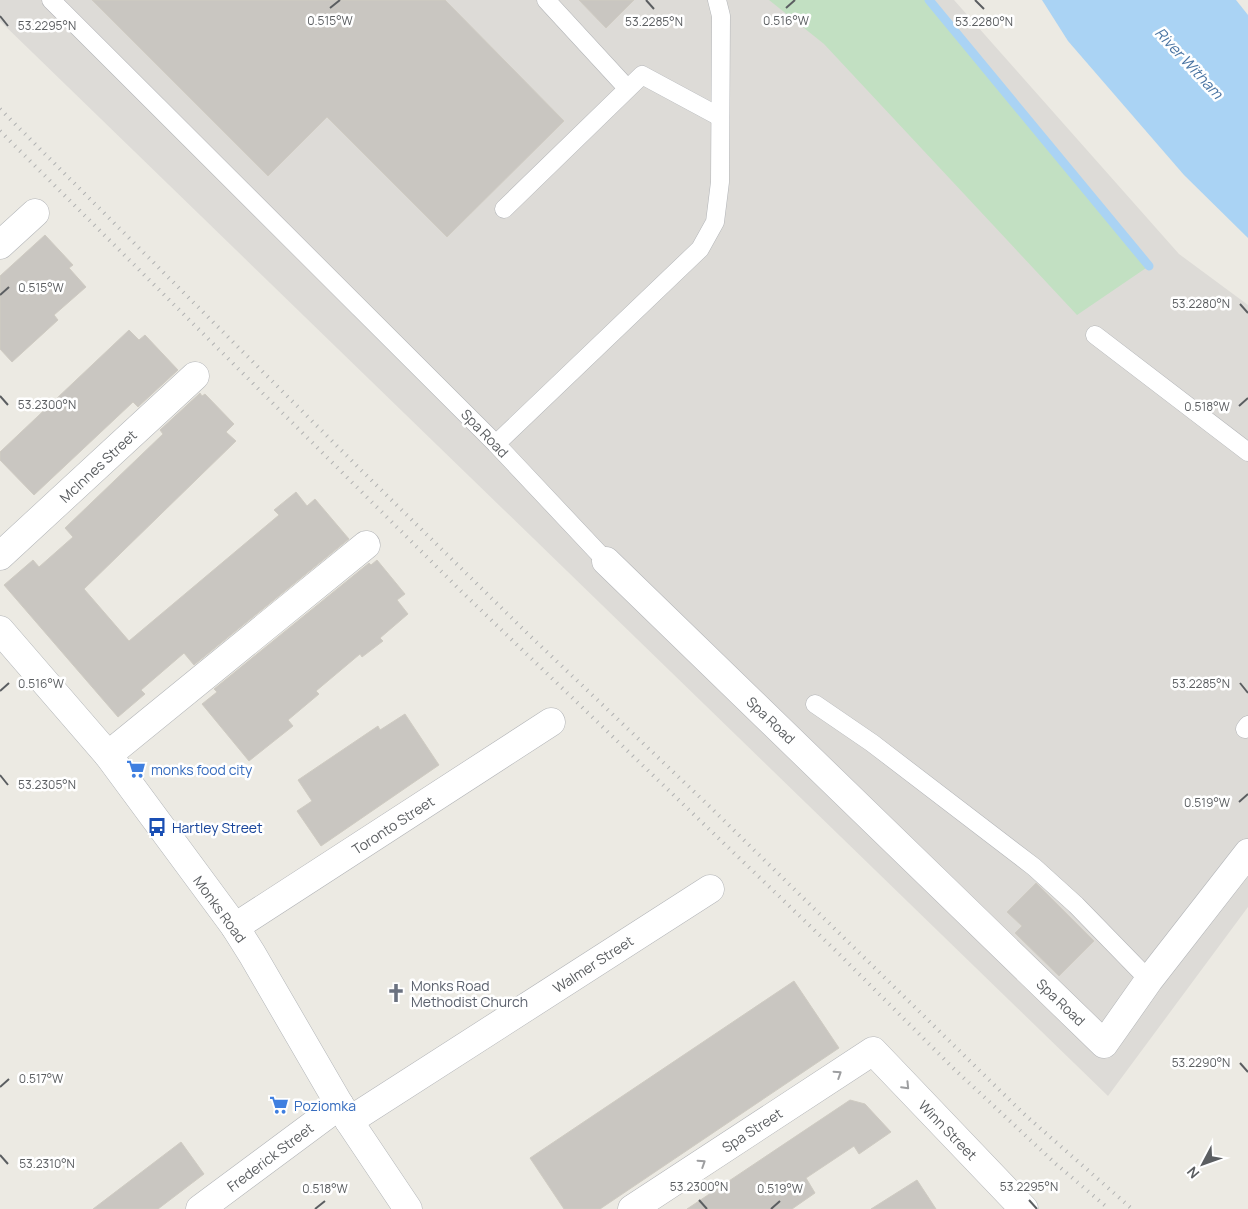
<svg xmlns="http://www.w3.org/2000/svg" width="1248" height="1209" viewBox="0 0 1248 1209" font-family="Manrope,sans-serif">
	<style>
		.industrial { fill: #dddbd7 }
		.green { fill: #c2e0c2 }
		.water { fill: #aad3f4 }
		.lines { fill: none; stroke-linecap: round; stroke-linejoin: round }
		.stream { stroke: #aad3f4; stroke-width: 9 }
		.building { fill: #c9c6c1; stroke: #cfcbc2 }
		.lane-casing { stroke: #b3b5b8; stroke-width: 19 }
		.street-casing { stroke: #b3b5b8; stroke-width: 29 }
		.secondary-casing { stroke: #b2b5b8; stroke-width: 29 }
		.lane { stroke: #fff; stroke-width: 18 }
		.street { stroke: #fff; stroke-width: 28 }
		.secondary { stroke: #fff; stroke-width: 28 }
		.rail { stroke: #b1b2b2; stroke-width: 4; stroke-dasharray: 1 6; stroke-linecap: butt }
		.oneway { stroke: #9d9ea0 }
		.ticks { fill: none; stroke: #5b5e61; stroke-width: 2 }
		.labels { text-anchor: middle; dominant-baseline: central; stroke-width: 5; stroke-linejoin: round; paint-order: stroke }
		.street-label { font-size: 14px; fill: #5b5e61; stroke: #fff }
		.shop-label { font-size: 14px; fill: #366cbe; stroke: #fff; text-anchor: start }
		.transit-label { font-size: 14px; fill: #164399; stroke: #fff; text-anchor: start }
		.worship-label { font-size: 14px; fill: #5b616d; stroke: #fff; text-anchor: start }
		.water-label { font-size: 15px; font-style: italic; fill: #4b75a3; stroke: #fff }
		.ticks-label { font-size: 12px; text-anchor: middle; fill: #5b5e61; stroke: #fff; stroke-width: 5; stroke-linejoin: round; paint-order: stroke }
	</style>
	<rect width="100%" height="100%" fill="#eceae3"/>
	<polygon class="industrial" points="0,0 954,0 1179,254 1248,305 1248,907 1108,1096 0,21"/>
	<polygon class="green" points="769,0 929,0 1149,266 1077,315 824,44"/>
	<polygon class="water" points="1042,0 1236,0 1248,15 1248,238 1184,175 1068,41"/>
	<g class="lines">
		<polyline class="stream" points="929,0 1149,266"/>
	</g>
	<g class="building">
		<polygon points="92,0 445,0 564,121 447,237 327,117 268,176"/>
		<polygon points="579,0 634,0 606,28"/>
		<polygon points="45,235 73,265 69,268 86,287 54,315 58,320 12,362 0,349 0,276"/>
		<polygon points="129,330 139,340 145,335 178,370 138,407 133,402 34,495 0,460 0,452"/>
		<polygon points="200,393 202,396 205,394 234,424 226,432 236,441 84,589 129,641 279,515 274,510 296,492 307,506 315,499 349,539 194,665 184,653 141,690 145,694 118,717 4,585 33,560 39,567 73,537 65,528 163,434 160,430"/>
		<polygon points="377,560 405,594 397,600 408,614 380,638 383,641 362,657 360,654 316,691 319,694 288,720 293,726 249,761 202,704 217,692 214,689 369,563 371,565"/>
		<polygon points="405,714 439,765 321,846 297,811 312,801 298,780 378,726 380,730"/>
		<polygon points="1036,883 1094,941 1059,976 1015,933 1022,926 1007,912"/>
		<polygon points="794,981 839,1048 600,1209 564,1209 530,1158"/>
		<polygon points="850,1100 865,1104 891,1132 859,1154 854,1146 806,1178 815,1193 792,1209 687,1209"/>
		<polygon points="181,1142 204,1174 158,1209 93,1209"/>
		<polygon points="917,1180 936,1209 871,1209"/>
	</g>
	<g class="lines">
		<g class="lane-casing">
			<g id="lane">
				<polyline points="51,0 496,444 606,561"/>
				<polyline points="546,0 627,88"/>
				<polyline points="504,209 642,75 720,117"/>
				<polyline points="1095,335 1248,452"/>
				<polyline points="496,444 700,249 715,222 720,182 721,16 717,0"/>
				<polyline points="815,704 872,743 1034,867 1076,905 1149,980"/>
				<polyline points="1245,729 1248,725"/>
			</g>
		</g>
		<g class="street-casing">
			<g id="street">
				<polyline points="0,245 35,213"/>
				<polyline points="0,556 195,376"/>
				<polyline points="606,561 1104,1044 1149,980 1248,853"/>
				<polyline points="108,755 366,545"/>
				<polyline points="235,927 551,722"/>
				<polyline points="349,1121 710,889"/>
				<polyline points="200,1209 340,1105"/>
				<polyline points="632,1209 873,1051 1024,1209"/>
			</g>
		</g>
		<g class="secondary-casing">
			<polyline id="secondary" points="0,630 108,755 235,927 252,954 349,1121 408,1209"/>
		</g>
		<use href="#lane" class="lane"/>
		<use href="#street" class="street"/>
		<use href="#secondary" class="secondary"/>
		<g class="rail">
			<polyline points="0,109 362,471 527,633 707,804 1024,1114 1132,1209"/>
			<polyline points="0,131 461,591 834,949 953,1068 1056,1164 1109,1209"/>
		</g>
	</g>
	<defs><path id="oneway-chevron" d="M-2-3.5L2.5 0L-2 3.5" fill="none" stroke-width="1.6" stroke-linecap="round" stroke-linejoin="round" transform="scale(1.25)"/></defs>
	<g class="oneway">
		<use href="#oneway-chevron" transform="translate(838 1074) rotate(-33)"/>
		<use href="#oneway-chevron" transform="translate(906 1086) rotate(46)"/>
		<use href="#oneway-chevron" transform="translate(702 1163) rotate(-33)"/>
	</g>
	<path class="ticks" d="M646,0L654,9M975,0L984,9M330,8L340,0M786,8L795,0M0,16L8,26M0,295L9,287M1240,304L1248,313M0,396L8,405M1239,406L1248,398M1240,683L1248,693M0,691L9,683M0,775L8,785M1239,802L1248,794M1240,1063L1248,1072M0,1087L9,1079M0,1155L8,1164M699,1200L707,1209M1029,1200L1037,1209M315,1209L325,1201M771,1209L780,1201"/>
	<defs>
		<g id="supermarket-bare" transform="scale(1.5)"><path d="M-6-5.5h2.5l.6 2H6L4.5 2H-2.5L-4.4-4H-6ZM-1.5 3.2a1.3 1.3 0 1 0 .1 0ZM3 3.2a1.3 1.3 0 1 0 .1 0Z" fill="#3f7fe0" stroke="#fff" stroke-width="2.5" paint-order="stroke"/></g>
		<g id="bus-bare" transform="scale(1.5)"><path d="M-5-6H5V4H4V6H2V4H-2V6H-4V4H-5ZM-3.5-4V0h7V-4ZM-3.5 1.2v1.5H-2V1.2ZM2 1.2v1.5H3.5V1.2Z" fill="#1a4fb4" stroke="#fff" stroke-width="2.5" paint-order="stroke"/></g>
		<g id="church-bare" transform="scale(1.5)"><path d="M-1.2-6h2.4v3.5h3.3v2.4h-3.3V6h-2.4V-.1h-3.3v-2.4h3.3Z" fill="#6b7280" stroke="#fff" stroke-width="2.5" paint-order="stroke"/></g>
	</defs>
	<g fill-rule="evenodd">
		<use href="#supermarket-bare" x="136" y="769"/>
		<use href="#bus-bare" x="157" y="827"/>
		<use href="#church-bare" x="396" y="993"/>
		<use href="#supermarket-bare" x="279" y="1105"/>
	</g>
	<g class="labels">
		<g class="street-label">
			<text transform="translate(485 433) rotate(46)">Spa Road</text>
			<text transform="translate(98 466) rotate(-43)">McInnes Street</text>
			<text transform="translate(771 720) rotate(44)">Spa Road</text>
			<text transform="translate(393 825) rotate(-33)">Toronto Street</text>
			<text transform="translate(220 909) rotate(54)">Monks Road</text>
			<text transform="translate(593 964) rotate(-33)">Walmer Street</text>
			<text transform="translate(1061 1002) rotate(44)">Spa Road</text>
			<text transform="translate(752 1130) rotate(-33)">Spa Street</text>
			<text transform="translate(948 1130) rotate(46)">Winn Street</text>
			<text transform="translate(270 1157) rotate(-37)">Frederick Street</text>
		</g>
		<g class="shop-label">
			<text x="151" y="769">monks food city</text>
			<text x="294" y="1105">Poziomka</text>
		</g>
		<g class="transit-label">
			<text x="172" y="827">Hartley Street</text>
		</g>
		<g class="worship-label">
			<text x="411" y="985">Monks Road<tspan x="411" dy="16">Methodist Church</tspan></text>
		</g>
		<g class="water-label">
			<text transform="translate(1189 63) rotate(47)">River Witham</text>
		</g>
	</g>
	<g class="ticks-label">
		<text x="330" y="25">0.515°W</text>
		<text x="786" y="25">0.516°W</text>
		<text x="654" y="26">53.2285°N</text>
		<text x="984" y="26">53.2280°N</text>
		<text x="47" y="30">53.2295°N</text>
		<text x="41" y="292">0.515°W</text>
		<text x="1201" y="308">53.2280°N</text>
		<text x="47" y="409">53.2300°N</text>
		<text x="1207" y="411">0.518°W</text>
		<text x="41" y="688">0.516°W</text>
		<text x="1201" y="688">53.2285°N</text>
		<text x="47" y="789">53.2305°N</text>
		<text x="1207" y="807">0.519°W</text>
		<text x="1201" y="1067">53.2290°N</text>
		<text x="41" y="1083">0.517°W</text>
		<text x="47" y="1168">53.2310°N</text>
		<text x="699" y="1191">53.2300°N</text>
		<text x="1029" y="1191">53.2295°N</text>
		<text x="325" y="1193">0.518°W</text>
		<text x="780" y="1193">0.519°W</text>
	</g>
	<g transform="translate(1203 1164) rotate(229)" stroke="#ffffff" stroke-width="4" paint-order="stroke">
	<path d="M0-4L9 19L0 12L-9 19Z" fill="#5b5e61"/>
	<text y="-8" font-size="14" font-weight="bold" text-anchor="middle" fill="#5b5e61">N</text>
	</g>
</svg>
